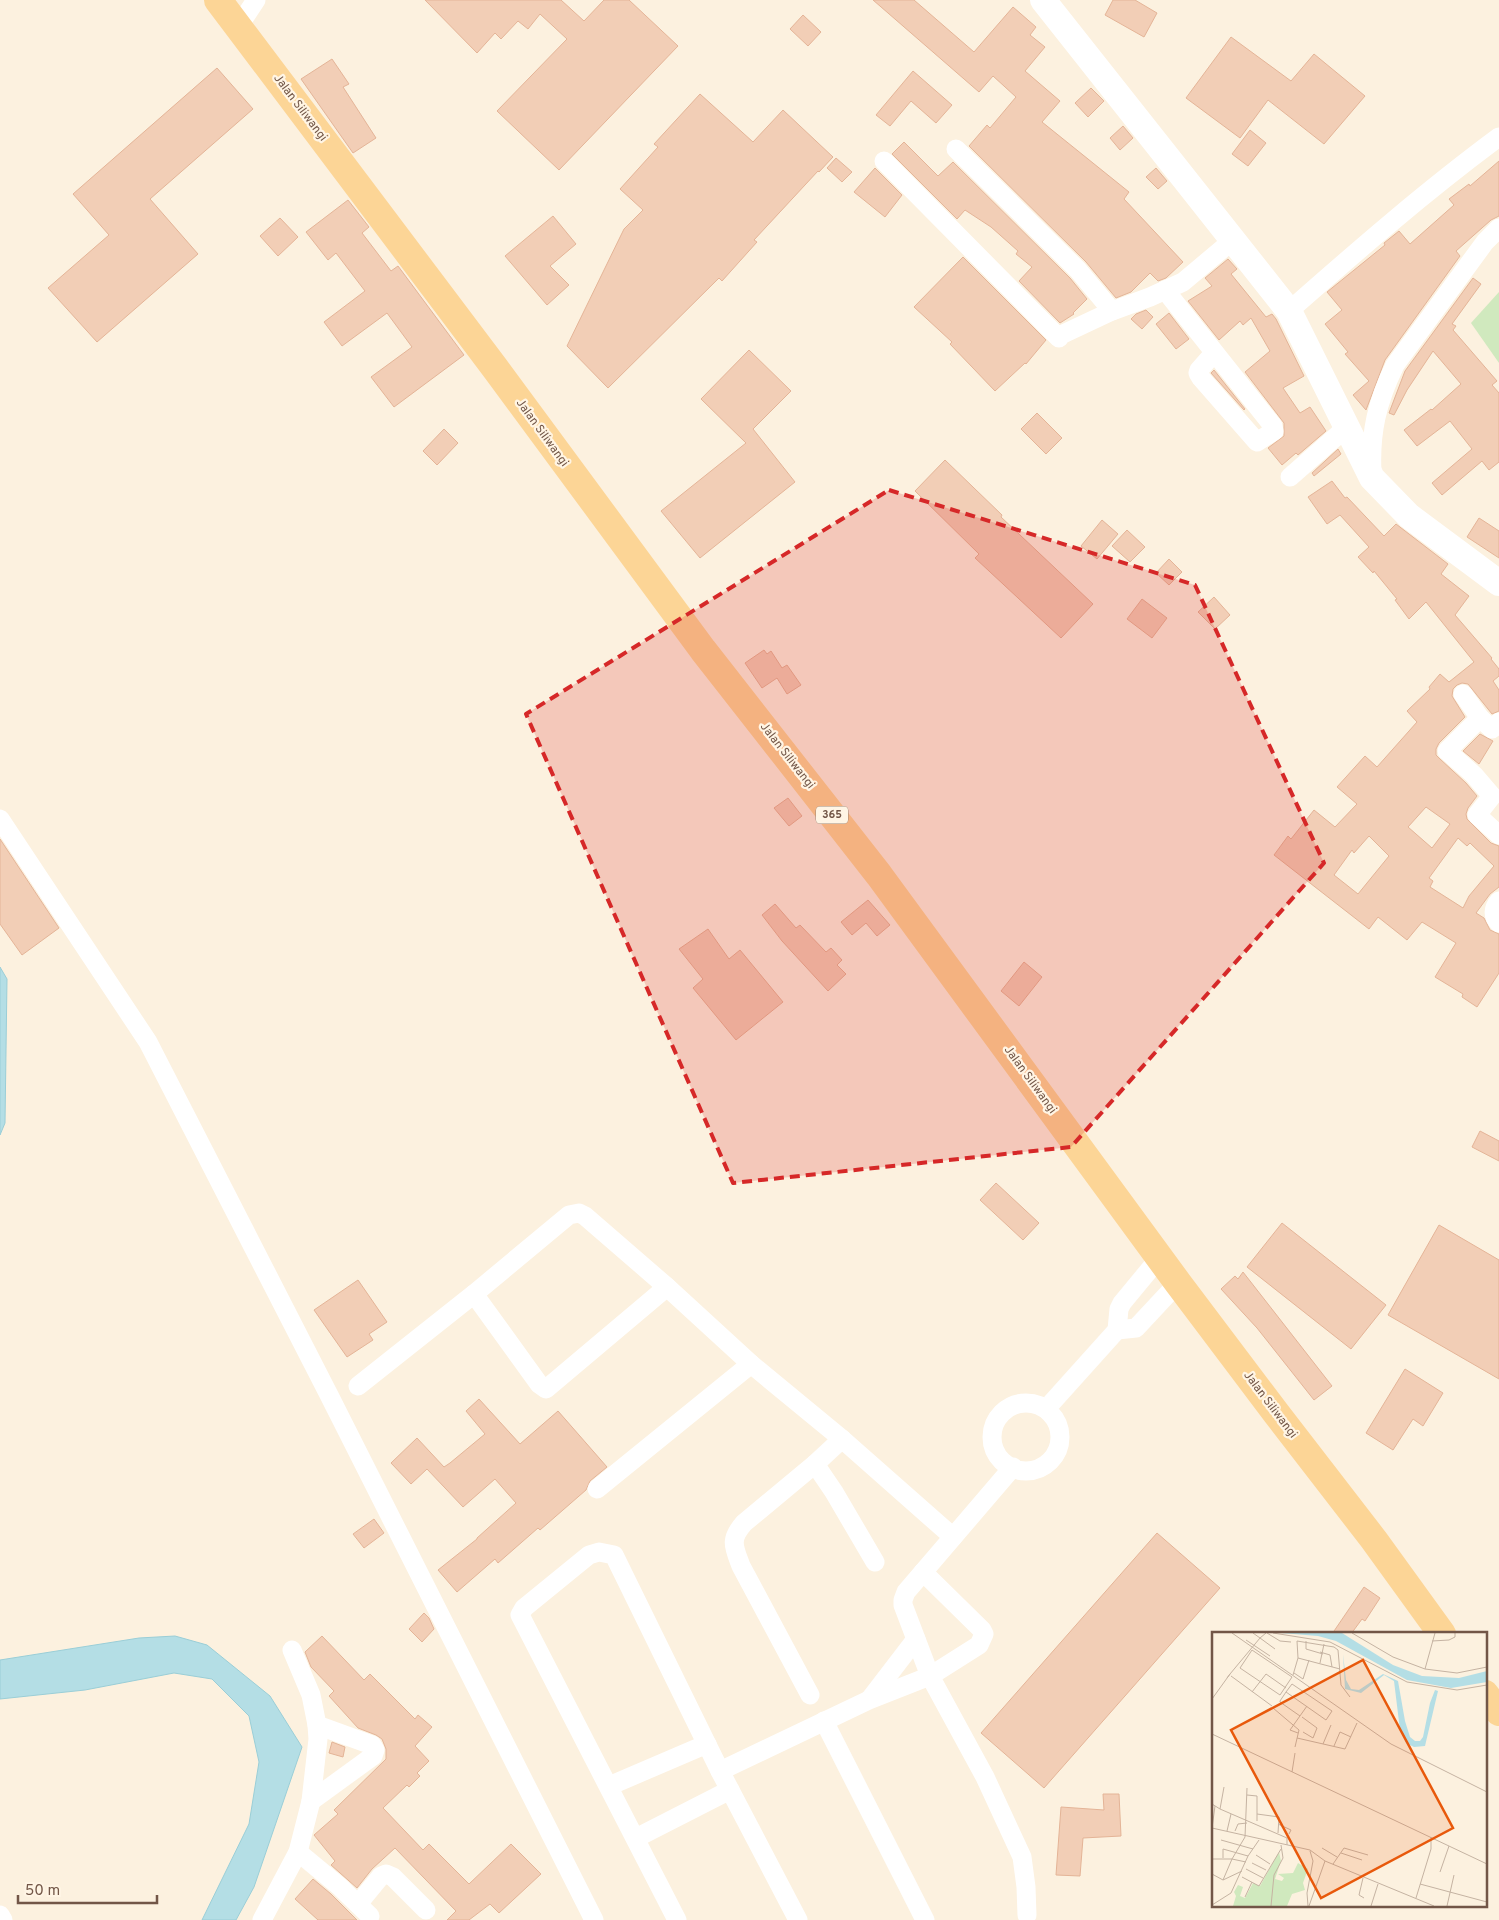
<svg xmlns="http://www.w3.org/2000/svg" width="1499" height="1920" viewBox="0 0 1499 1920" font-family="Overpass,sans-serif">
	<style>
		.green { fill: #d0e9be }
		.water { fill: #b4dee5; stroke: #9aced7 }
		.building { fill: #f2ceb6; stroke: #e4b497; fill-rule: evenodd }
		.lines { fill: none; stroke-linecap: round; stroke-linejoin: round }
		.minor { stroke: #fff; stroke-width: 19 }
		.secondary { stroke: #fff; stroke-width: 26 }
		.primary { stroke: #fcd596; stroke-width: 28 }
		.marked { fill: #d62828; fill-opacity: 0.2; stroke: #d62828; stroke-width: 4; stroke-dasharray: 10 6; stroke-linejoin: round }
		.labels { text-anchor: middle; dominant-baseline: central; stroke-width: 4.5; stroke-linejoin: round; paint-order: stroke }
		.shield { fill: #fff5e5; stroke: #9c8676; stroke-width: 1 }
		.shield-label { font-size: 11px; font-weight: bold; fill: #725647 }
		.street-label { font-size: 12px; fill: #725647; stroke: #fff5e5 }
		.inset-road { fill: none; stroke: #c5b3a2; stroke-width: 1 }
		.view { fill: #e8590c; fill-opacity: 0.15; stroke: #e8590c; stroke-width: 2.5 }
		.inset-edge { fill: none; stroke: #725647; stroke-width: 2.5 }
	</style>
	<rect width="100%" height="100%" fill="#fcf1df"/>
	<polygon class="green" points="1499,292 1499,363 1471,323"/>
	<g class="water">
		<polygon points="0,967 7,979 5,1123 0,1135"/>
		<polygon points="175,1636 207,1645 270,1696 302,1747 254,1887 236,1920 202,1920 249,1824 259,1762 249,1716 212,1679 174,1673 85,1690 0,1699 0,1660 139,1638"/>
	</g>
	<g class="building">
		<polygon points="425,0 561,0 584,21 604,0 629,0 678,46 559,170 497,111 567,39 540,14 528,29 518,21 501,39 495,33 477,53"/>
		<polygon points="873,0 914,0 974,52 1013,7 1036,27 1030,35 1045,47 1025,71 1060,101 1042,122 1129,192 1124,199 1183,262 1166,278 1158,281 1150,273 1131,292 1116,298 1086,262 969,146 987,125 990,128 1016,97 993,76 979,92"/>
		<polygon points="1113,0 1135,0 1157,13 1144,37 1105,15"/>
		<polygon points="803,15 821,32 808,46 790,29"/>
		<polygon points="1231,37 1291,81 1314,54 1365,96 1324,144 1268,100 1240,138 1186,98"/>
		<polygon points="332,59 349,84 343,87 376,138 353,153 301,79"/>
		<polygon points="217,68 253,109 150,199 198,254 97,342 48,288 109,235 73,194"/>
		<polygon points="913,71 952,105 936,123 911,101 890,126 876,115"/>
		<polygon points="1091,88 1104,101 1088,117 1075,103"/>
		<polygon points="700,94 753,142 783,110 833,157 819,172 818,171 754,240 757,242 722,281 719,278 608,388 567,346 624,229 643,210 620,189 658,147 654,144"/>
		<polygon points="1123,126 1133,138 1120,150 1110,138"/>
		<polygon points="1250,130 1266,143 1248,166 1232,154"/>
		<polygon points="904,142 938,176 953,162 1070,278 1087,299 1073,313 1074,314 1060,323 1019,281 1032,267 1016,254 1018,251 991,227 965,210 957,219 892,154"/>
		<polygon points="836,158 852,172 842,182 827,168"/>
		<polygon points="1499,161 1499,216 1491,220 1456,251 1460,256 1385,360 1366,410 1353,395 1369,381 1345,354 1348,352 1325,324 1342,310 1327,292 1385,245 1384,243 1399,231 1410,244 1454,205 1449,199 1469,184 1470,186"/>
		<polygon points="875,168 902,195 885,217 854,192"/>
		<polygon points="1156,168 1167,181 1158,189 1146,177"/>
		<polygon points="348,200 369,227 362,233 391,271 398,266 464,355 394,407 371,377 412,347 387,313 342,346 324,322 365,291 336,253 328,260 306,232"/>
		<polygon points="553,216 576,244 550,266 569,285 547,305 505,256"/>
		<polygon points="280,218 298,237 278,256 260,236"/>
		<polygon points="963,257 1046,340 1026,364 1025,363 995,391 950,344 952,342 914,307"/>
		<polygon points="1228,259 1237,269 1231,274 1266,317 1272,314 1276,319 1304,376 1283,388 1300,413 1310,407 1326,431 1298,455 1296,453 1282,465 1268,448 1284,436 1284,423 1245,372 1270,351 1251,318 1243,325 1240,321 1219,340 1188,301 1212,286 1205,278"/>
		<polygon points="1473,278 1481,284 1452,324 1456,326 1453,330 1497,381 1492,385 1499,393 1499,462 1489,470 1482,461 1442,495 1432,483 1472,449 1450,421 1417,446 1404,430 1431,409 1432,410 1461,384 1433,351 1407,390 1394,415 1389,413 1405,371"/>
		<polygon points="1146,310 1153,317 1142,329 1131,319 1136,314"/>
		<polygon points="1169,313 1189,339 1176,349 1156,324"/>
		<polygon points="749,350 791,391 753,429 795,482 700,558 661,511 746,443 701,399"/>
		<polygon points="1214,370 1245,409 1244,410 1211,373"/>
		<polygon points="1037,413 1062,438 1046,454 1021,429"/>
		<polygon points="444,429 458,443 437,465 423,451"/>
		<polygon points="1338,449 1341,454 1314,476 1312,473"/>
		<polygon points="945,460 1002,515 1001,517 1093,604 1061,638 975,558 979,554 915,491"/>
		<path d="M1332,481L1345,498L1347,497L1384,536L1396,524L1448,564L1441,574L1469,596L1455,615L1492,658L1491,659L1499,669V676L1493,681L1499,690V711L1492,714L1468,684L1462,683L1457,685L1453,689L1452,696L1465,717L1439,743L1436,749V755L1440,759L1466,783L1477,796L1468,808L1466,814L1467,819L1491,843L1499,846V887L1490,894L1476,913L1484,918L1490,930L1499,934V973L1477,1007L1462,997L1463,994L1435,977L1456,943L1422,922L1407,940L1378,917L1369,929L1274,855L1288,836L1291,839L1314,810L1335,827L1357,804L1337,787L1365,756L1377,767L1417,722L1407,711L1430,689L1429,687L1440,674L1449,682L1474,662L1426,602L1409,619L1395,600L1397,599L1374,571L1373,573L1358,557L1369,547L1340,515L1327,524L1308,497ZM1426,807L1450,824L1432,848L1408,827ZM1369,836L1389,856L1358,894L1334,875L1352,850L1354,853ZM1458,838L1467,846L1470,843L1494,866L1469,896L1463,908L1430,887L1433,881L1429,878Z"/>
		<polygon points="1479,518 1499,531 1499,558 1467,537"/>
		<polygon points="1102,520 1118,534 1097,559 1081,546"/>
		<polygon points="1127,530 1145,547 1130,562 1112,546"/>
		<polygon points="1169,559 1182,572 1169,585 1156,573"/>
		<polygon points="1214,597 1230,615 1215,629 1198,612"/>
		<polygon points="1142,599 1167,618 1152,638 1127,619"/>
		<polygon points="764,650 767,654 771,651 782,668 787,665 801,685 787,694 777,678 762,688 745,663"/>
		<polygon points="1480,734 1493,741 1479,764 1463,751"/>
		<polygon points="788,798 802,816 789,826 774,808"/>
		<polygon points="0,839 59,928 22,955 0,924"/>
		<polygon points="868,900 890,925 877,936 866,923 852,935 841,922"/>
		<polygon points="775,904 796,928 800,925 826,952 831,948 842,960 837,965 846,974 828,991 782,941 762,915"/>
		<polygon points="708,929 729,959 740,950 783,1002 736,1040 693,988 703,979 679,949"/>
		<polygon points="1024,962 1042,977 1019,1006 1001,991"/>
		<polygon points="1480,1131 1499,1141 1499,1161 1472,1147"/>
		<polygon points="996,1183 1039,1223 1023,1240 980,1200"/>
		<polygon points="1282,1223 1386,1305 1351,1349 1247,1267"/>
		<polygon points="1439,1225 1499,1260 1499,1379 1388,1315"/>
		<polygon points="1243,1272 1332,1386 1314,1400 1257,1328 1221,1289 1235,1276 1238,1279"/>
		<polygon points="358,1280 387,1322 369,1334 373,1340 347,1357 314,1310"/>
		<polygon points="1405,1369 1443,1393 1423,1426 1413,1419 1393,1450 1366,1433"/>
		<polygon points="479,1399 520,1444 558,1411 607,1467 590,1481 586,1490 540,1530 538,1528 498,1563 495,1559 457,1592 438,1570 477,1539 477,1538 516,1503 495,1479 463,1507 427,1469 411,1484 391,1463 417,1438 444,1467 450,1463 485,1434 466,1411"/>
		<polygon points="374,1519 384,1533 364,1548 353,1534"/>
		<polygon points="1157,1533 1220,1588 1044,1788 981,1733"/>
		<polygon points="1364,1587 1380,1598 1365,1621 1362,1619 1351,1634 1332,1634"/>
		<polygon points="424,1613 429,1618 434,1629 422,1642 409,1629"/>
		<polygon points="322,1636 364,1680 370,1674 415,1719 418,1715 432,1727 415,1746 429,1761 417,1773 420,1776 409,1787 407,1785 383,1808 423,1850 429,1844 469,1884 511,1844 541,1874 499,1913 490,1904 469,1920 447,1920 456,1911 395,1848 372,1869 357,1888 331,1865 335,1861 314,1835 338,1814 334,1810 386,1759 386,1749 382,1739 376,1735 358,1728 329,1696 334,1691 311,1667 305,1652"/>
		<polygon points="332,1742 345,1747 343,1757 329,1753"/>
		<polygon points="1103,1794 1119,1794 1121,1836 1083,1838 1080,1876 1056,1875 1061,1807 1104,1810"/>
		<polygon points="313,1879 331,1894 357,1920 318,1920 295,1899"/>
	</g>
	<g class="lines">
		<g class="minor">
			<polyline points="238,27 256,0"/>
			<polyline points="956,149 1078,270 1112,311"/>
			<polyline points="884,161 1059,338 1061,335 1112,311 1150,297 1183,282 1233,240"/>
			<polyline points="1165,290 1273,426 1274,431 1257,442 1201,378 1198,373 1199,370 1214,353"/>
			<path d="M1289,311C1357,251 1426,191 1499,137"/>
			<path d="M1372,472C1370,432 1377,402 1395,365L1485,242L1499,228"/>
			<polyline points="1290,477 1347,427"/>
			<polyline points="1463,694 1480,718 1492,729 1499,722"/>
			<polyline points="1480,718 1447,751 1474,775 1492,796 1477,815 1499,835"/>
			<polyline points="0,819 148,1042 329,1395 594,1920"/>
			<path d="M1499,901C1493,908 1492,916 1499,923"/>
			<polyline points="474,1294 539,1384 546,1389 667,1287"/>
			<polyline points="1117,1330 1136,1328 1178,1283"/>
			<polyline points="358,1386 474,1294 569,1215 579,1213 585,1216 667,1287 751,1364 842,1439 953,1537"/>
			<circle cx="1026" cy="1437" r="34"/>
			<polyline points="1046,1409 1117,1330 1119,1309 1122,1303 1160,1257"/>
			<polyline points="815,1464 842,1439"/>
			<polyline points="1013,1467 906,1592 903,1600 903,1605 930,1676 985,1777 1022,1857 1026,1887 1027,1915"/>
			<polyline points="597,1489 751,1364"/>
			<path d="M810,1695L741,1566C734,1547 729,1540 744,1523L815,1464L834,1492L875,1562"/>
			<polyline points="870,1699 916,1639"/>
			<polyline points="824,1721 925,1920"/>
			<polyline points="720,1771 869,1700 930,1676 979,1645 984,1634 982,1630 923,1572"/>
			<polyline points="609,1786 707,1744"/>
			<polyline points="311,1801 373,1756 375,1750 372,1745 317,1725"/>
			<polyline points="636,1838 730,1790"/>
			<polyline points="298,1852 339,1886 370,1916"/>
			<polyline points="358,1904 381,1876 386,1874 393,1877 426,1910"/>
			<polyline points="0,1915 3,1920"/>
			<polyline points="262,1920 298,1852 311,1801 318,1739 317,1725 311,1695 292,1650"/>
			<polyline points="677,1920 520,1615 524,1608 589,1555 599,1552 614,1555 720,1771 798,1920"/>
		</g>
		<polyline class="secondary" points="1043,0 1289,311 1372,478 1409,516 1499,583"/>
		<g class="primary">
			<polyline points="218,0 495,368 703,650 879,875 1178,1283 1276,1413 1374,1540 1442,1634"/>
			<polyline points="1485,1694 1499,1712"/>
		</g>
	</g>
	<path class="marked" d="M889,490L1195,585L1324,863L1071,1147L733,1183L526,714Z"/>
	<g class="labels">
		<rect class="shield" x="816" y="806.5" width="32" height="17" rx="4"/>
		<g class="shield-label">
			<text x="832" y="815">365</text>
		</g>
		<g class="street-label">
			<text transform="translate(300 108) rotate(53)">Jalan Siliwangi</text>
			<text transform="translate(542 433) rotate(54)">Jalan Siliwangi</text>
			<text transform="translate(787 756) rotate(52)">Jalan Siliwangi</text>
			<text transform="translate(1030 1080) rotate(54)">Jalan Siliwangi</text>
			<text transform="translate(1270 1405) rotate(53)">Jalan Siliwangi</text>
		</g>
	</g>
	<g transform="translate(1212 1632)">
		<rect width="275" height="275" fill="#fcf1df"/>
		<path d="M67,220L69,229L63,247L70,249L72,246L66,242L81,241L86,231L96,237L91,251L93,258L80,262L75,274H21L24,264L22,260L26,253L31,255L28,264L33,266L41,251L48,254Z" fill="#d0e9be"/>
		<path d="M69,1H130L181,33L210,44L247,46L275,39V50L239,56L195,48L124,9L106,4ZM131,22L134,48L139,57L147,58L171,42L186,49L193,89L198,105L203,109H208L211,105L218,71L223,58L226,59L213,114L202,115L194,111L188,98L182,49L172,43L149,61L133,57Z" fill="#b4dee5"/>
		<path class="inset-road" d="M20,1L179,112L275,160M41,1L48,6L54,1M55,1L68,9L79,10M61,1L118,10L195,50L245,58L275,53M140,1L181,25L213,37L245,41L275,35M34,8L58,24M94,9V17L111,22M220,9L237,8L243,5V1M40,18L80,45L68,63L28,36ZM108,20L118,23L120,35M86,26L128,37M108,31L112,12M213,37L223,1M82,41L91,47L97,28M18,42L48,6L63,17M81,43L86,26L85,9L122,15L126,18L129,53L138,65M19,44L60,74M40,60L54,42L74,56M74,60L114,88L120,79L80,52L74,60L68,69V70L88,84M0,67L18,42L15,46M61,76L87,98L83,115M90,85L105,96L101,106L91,100M86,101L78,98L95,74M0,102L275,232M85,106L133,117L145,91M111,112L119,93M122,114L128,100L139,105M80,140L83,121M35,163L45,164V189M0,172L8,177L12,155M8,177L75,206V213M45,182L67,185L66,201M66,192L79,198L77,202M0,196L3,174M0,196L98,218L113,229L222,274M15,199L19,182M23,199L26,192L35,191M9,208L41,217M110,216L125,225M129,221L150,228M44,223L58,232M11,226V217L36,224M1,227H20L33,205L35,156M40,231L54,238M121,232L132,216L156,223M34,237L51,246M228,240L237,214M0,242L11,248L30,239M30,245L47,254L69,217M151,246L147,263L152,266M11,248L20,227L34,230M208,252L275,270M33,265L40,250M204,266L219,217V205M0,273L19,261L36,224L47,208M59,274L62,243L71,226L69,213M96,274L95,261L101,229L98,219M97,274L113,229M159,274L166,252M235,274L242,243"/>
		<path class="view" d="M151,28L241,196L109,266L19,98Z"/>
		<rect width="275" height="275" class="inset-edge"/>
	</g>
	<path d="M18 1895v8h139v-8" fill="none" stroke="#725647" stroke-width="2.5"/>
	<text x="25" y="1895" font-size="15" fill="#725647" stroke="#fff5e5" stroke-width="4" paint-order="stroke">50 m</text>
</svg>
